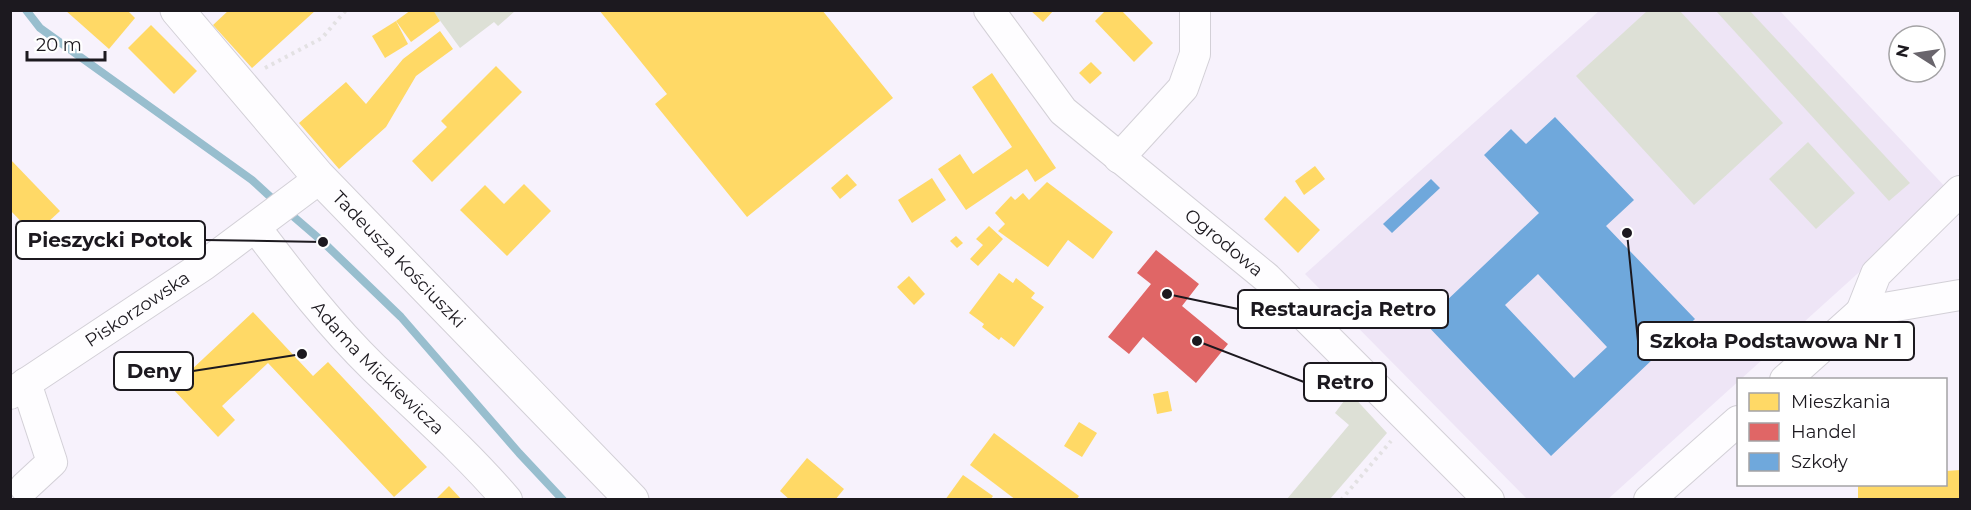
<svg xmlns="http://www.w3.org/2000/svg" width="1971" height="510" viewBox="0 0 1971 510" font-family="Montserrat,sans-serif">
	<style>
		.built { fill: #eee5f6 }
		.green { fill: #dde0d6 }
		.homes { fill: #ffd966 }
		.shops { fill: #e06666 }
		.schools { fill: #6fa8dc; fill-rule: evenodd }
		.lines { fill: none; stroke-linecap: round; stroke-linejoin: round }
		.stream { stroke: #98bece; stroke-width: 8 }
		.minor-casing { stroke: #d3d0d7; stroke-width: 32 }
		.major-casing { stroke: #d3d0d7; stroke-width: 35 }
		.path { stroke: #e3e1e3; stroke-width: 4; stroke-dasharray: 3 4.5; stroke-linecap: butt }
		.minor { stroke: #fefdff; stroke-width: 30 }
		.major { stroke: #fefdff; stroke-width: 33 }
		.labels { text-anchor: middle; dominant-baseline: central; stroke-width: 6; stroke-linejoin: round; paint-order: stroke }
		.street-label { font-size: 18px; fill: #1c191f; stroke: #fff }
		.leader { fill: none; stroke: #1c191f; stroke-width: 2 }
		.callout-dot { fill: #1c191f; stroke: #fff; stroke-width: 2 }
		.callout { fill: #fff; stroke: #1c191f; stroke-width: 2 }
		.callout-label { font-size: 20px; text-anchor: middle; font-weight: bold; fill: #1c191f }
	</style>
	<rect width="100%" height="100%" fill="#f7f2fc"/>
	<polygon class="built" points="1599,11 1780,11 1949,191 1608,499 1527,499 1305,274"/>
	<g class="green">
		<polygon points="433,11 515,11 498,26 494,22 460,48"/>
		<polygon points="1647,11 1680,11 1783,123 1694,205 1576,76"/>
		<polygon points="1716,11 1750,11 1910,183 1889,201"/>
		<polygon points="1808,142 1855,193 1816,229 1769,179"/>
		<polygon points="1350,393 1387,433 1330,499 1287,499 1349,425 1335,413"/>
	</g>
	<g class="homes">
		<polygon points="65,10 127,10 135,18 109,49"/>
		<polygon points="229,10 259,11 316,10 252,68 213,25"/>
		<polygon points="411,10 433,10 440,21 411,42 396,21"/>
		<polygon points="599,10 822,10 893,98 747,217 655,104 667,94"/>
		<polygon points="1030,10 1054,10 1043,22"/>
		<polygon points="1106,10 1121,10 1153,43 1134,62 1095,21"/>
		<polygon points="396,21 408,44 385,58 372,36"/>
		<polygon points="151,25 197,71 174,94 128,48"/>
		<polygon points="440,31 453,49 416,76 386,127 339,169 299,123 346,82 366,104 403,59"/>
		<polygon points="1091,62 1102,73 1090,84 1079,73"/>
		<polygon points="496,66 522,92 432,182 412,161 447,127 441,121"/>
		<polygon points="992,73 1056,168 1035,182 1027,169 966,210 938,169 960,154 973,174 1012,147 972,87"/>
		<polygon points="10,159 60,211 34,235 10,210"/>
		<polygon points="1315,166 1325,179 1304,195 1295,181"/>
		<polygon points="847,174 857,185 840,199 831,188"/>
		<polygon points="932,178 946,200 912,223 898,200"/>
		<polygon points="1047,182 1113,232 1093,259 1068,240 1048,267 998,231 1005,224 995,213 1011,196 1015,200 1023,193 1029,200"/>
		<polygon points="524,184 551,211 507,256 460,210 485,185 504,204"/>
		<polygon points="1285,196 1320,230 1298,253 1264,219"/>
		<polygon points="989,226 1003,239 978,266 970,259 983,245 976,239"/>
		<polygon points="956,236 963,243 957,248 950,241"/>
		<polygon points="999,273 1013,283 1016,278 1035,293 1031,298 1044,307 1014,347 1001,337 999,340 982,327 984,324 969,313"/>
		<polygon points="909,276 925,294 914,305 897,287"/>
		<polygon points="253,312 313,376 328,362 427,467 394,497 268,363 222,406 235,420 218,437 172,388"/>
		<polygon points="1168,391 1172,411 1157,414 1153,394"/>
		<polygon points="1079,422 1097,433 1082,457 1064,446"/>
		<polygon points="994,433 1079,496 1076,500 1016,500 970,465"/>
		<polygon points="807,458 844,489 835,500 790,500 780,491"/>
		<polygon points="1960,470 1960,500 1858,500 1858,484 1946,484 1946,471"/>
		<polygon points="963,475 993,496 990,500 945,500"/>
		<polygon points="449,486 462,500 435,500"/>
	</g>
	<polygon class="shops" points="1156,250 1199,284 1182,306 1228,344 1196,383 1143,337 1129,354 1108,337 1151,284 1137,273"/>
	<g class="schools">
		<path d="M1555,117L1634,200L1606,226L1695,319L1551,456L1424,322L1539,213L1484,155L1511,129L1526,144ZM1538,274L1607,347L1574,378L1505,305Z"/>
		<polygon points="1431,179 1440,188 1392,233 1383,224"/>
	</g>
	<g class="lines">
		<g class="stream">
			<polyline points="26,10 40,28 252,180 277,203"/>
			<polyline points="287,211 323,242 401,317 519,453 563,500"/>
		</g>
		<g class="minor-casing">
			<g id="minor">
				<path id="s1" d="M989,10L1063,111L1267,278L1489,500"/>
				<polyline points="1119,158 1183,88 1195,54 1195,10"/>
				<path id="s2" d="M256,228C293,277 330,325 374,368C419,411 466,452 507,500"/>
				<polyline points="1861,312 1876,274 1960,191"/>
				<polyline points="1785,380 1861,312 1960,295"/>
				<path id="s3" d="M10,394L204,265L307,188L318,176"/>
				<polyline points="25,487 52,462 26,383"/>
				<polyline points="1649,500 1738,421"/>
			</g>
		</g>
		<g class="major-casing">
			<g id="major">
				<path id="s4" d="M177,10L318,176L632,500"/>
			</g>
		</g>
		<g class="path">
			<polyline points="265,68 322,38 346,10"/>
			<polyline points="1341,500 1391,441"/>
		</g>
		<use href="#minor" class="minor"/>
		<use href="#major" class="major"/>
	</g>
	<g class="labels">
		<g class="street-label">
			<text stroke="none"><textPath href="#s1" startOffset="333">Ogrodowa</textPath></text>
			<text stroke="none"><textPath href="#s4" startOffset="334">Tadeusza Kościuszki</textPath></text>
			<text stroke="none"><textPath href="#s3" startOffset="153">Piskorzowska</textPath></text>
			<text stroke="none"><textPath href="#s2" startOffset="186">Adama Mickiewicza</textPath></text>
		</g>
	</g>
	<path class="leader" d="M323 242L205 240M1167 294L1238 309M1627 233L1638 341M302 354L193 371M1197 341L1304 382"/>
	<g class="callout-dot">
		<circle cx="323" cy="242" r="6"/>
		<circle cx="1167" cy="294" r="6"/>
		<circle cx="1627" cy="233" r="6"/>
		<circle cx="302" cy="354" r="6"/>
		<circle cx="1197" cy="341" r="6"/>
	</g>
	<g class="callout">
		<rect x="16" y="221" width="189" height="38" rx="6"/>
		<rect x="1238" y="290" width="210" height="38" rx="6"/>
		<rect x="1638" y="322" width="276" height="38" rx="6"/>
		<rect x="114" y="352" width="79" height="38" rx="6"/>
		<rect x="1304" y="363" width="82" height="38" rx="6"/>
	</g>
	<g class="callout-label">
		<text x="110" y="247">Pieszycki Potok</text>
		<text x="1343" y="316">Restauracja Retro</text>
		<text x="1776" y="348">Szkoła Podstawowa Nr 1</text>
		<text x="154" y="378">Deny</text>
		<text x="1345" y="389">Retro</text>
	</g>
	<rect width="1971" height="510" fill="none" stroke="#1c191f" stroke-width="24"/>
	<rect x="1737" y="378" width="210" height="108" fill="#ffffff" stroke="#a4a3a5" stroke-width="1.5"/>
	<rect x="1749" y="393" width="30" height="18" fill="#ffd966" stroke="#a4a3a5" stroke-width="1.5"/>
	<text x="1791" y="408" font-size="18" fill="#1c191f">Mieszkania</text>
	<rect x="1749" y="423" width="30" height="18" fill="#e06666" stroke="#a4a3a5" stroke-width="1.5"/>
	<text x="1791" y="438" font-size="18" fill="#1c191f">Handel</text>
	<rect x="1749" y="453" width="30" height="18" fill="#6fa8dc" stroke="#a4a3a5" stroke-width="1.5"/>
	<text x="1791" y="468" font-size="18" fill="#1c191f">Szkoły</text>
	<g transform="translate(1917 54) rotate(282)"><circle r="28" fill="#ffffff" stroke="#a4a3a5" stroke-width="1.5"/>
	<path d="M0-4.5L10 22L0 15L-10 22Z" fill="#69656c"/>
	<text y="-9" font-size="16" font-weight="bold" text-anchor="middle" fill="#1c191f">N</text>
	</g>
	<path d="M27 51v9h78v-9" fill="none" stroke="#1c191f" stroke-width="3"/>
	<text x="36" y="51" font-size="18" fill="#1c191f" stroke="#ffffff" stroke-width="4.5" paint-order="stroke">20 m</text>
</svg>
